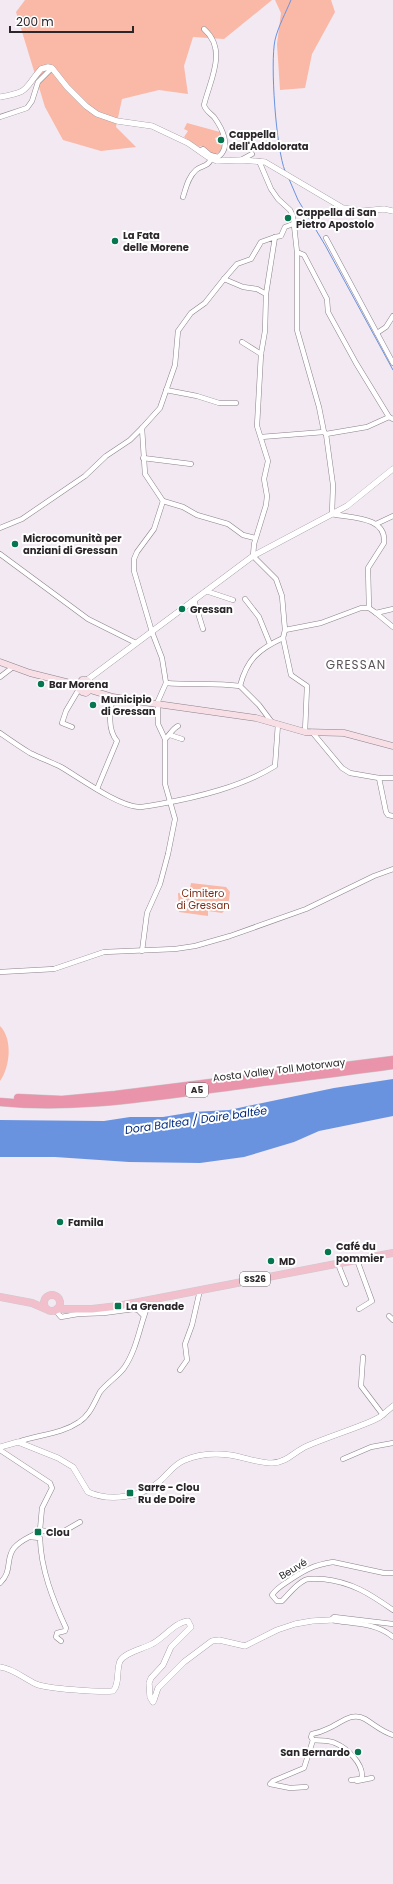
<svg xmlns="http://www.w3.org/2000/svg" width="393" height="1884" viewBox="0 0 393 1884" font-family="Poppins,sans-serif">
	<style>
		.green { fill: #fab8a7 }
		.water { fill: #6a93df }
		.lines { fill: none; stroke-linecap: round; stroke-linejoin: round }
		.stream { stroke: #6a93df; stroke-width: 1 }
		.minor-casing { stroke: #8b828a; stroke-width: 5.5 }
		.tertiary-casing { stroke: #8b828a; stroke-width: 6 }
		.secondary-casing { stroke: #8b828a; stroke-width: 7 }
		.primary-casing { stroke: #cccbcc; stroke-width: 8 }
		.motorway-casing { stroke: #cccbcc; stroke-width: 9 }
		.minor { stroke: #fff; stroke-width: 4.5 }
		.tertiary { stroke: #fff; stroke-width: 5.5 }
		.secondary { stroke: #f8dfe6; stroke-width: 6 }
		.primary { stroke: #f2bfcd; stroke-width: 7 }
		.motorway { stroke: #e994ab; stroke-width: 8 }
		.poi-dot { fill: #067650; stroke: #fff; stroke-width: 1.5 }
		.labels { text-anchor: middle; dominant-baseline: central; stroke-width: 4; stroke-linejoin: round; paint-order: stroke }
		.shield { fill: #fff; stroke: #6a676a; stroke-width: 1 }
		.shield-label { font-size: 9px; font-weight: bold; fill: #2a262a }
		.poi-label { font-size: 10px; font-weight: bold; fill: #2a262a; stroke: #fff; text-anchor: start }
		.park-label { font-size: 10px; fill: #7f2a14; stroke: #fff }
		.street-label { font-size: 10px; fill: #2a262a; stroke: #fff }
		.water-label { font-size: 11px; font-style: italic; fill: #002a82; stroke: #fff }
		.quarter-label { font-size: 12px; letter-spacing: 1px; fill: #5b535a; stroke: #fff }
	</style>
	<rect width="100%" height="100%" fill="#f3e9f2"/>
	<g class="green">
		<polygon points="25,0 272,0 224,39 193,37 184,66 188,94 159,90 122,99 116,127 136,147 101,151 63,140 45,107 16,12"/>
		<polygon points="275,0 331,0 335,12 312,54 305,88 280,90 277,44 281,13"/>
		<polygon points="187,123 220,132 221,136 215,138 217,144 224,144 220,152 213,155 201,146 199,147 184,137 188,131 184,129"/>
		<polygon points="191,883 226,887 230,892 228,907 222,913 208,911 208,916 179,912 178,893 189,894"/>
		<path d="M0,1026C13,1039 10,1067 0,1081Z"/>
	</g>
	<polygon class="water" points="393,1079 393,1116 319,1131 294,1142 244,1157 200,1163 129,1162 55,1157 0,1157 0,1120 104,1121 130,1117 163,1117 193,1112 229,1110 334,1088"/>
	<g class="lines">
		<g class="stream">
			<path d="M285,171C276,149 270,63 275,40C278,27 286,12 291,0"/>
			<polyline points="289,179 298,200 325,245 393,370"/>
		</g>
		<g class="minor-casing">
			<g id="minor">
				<polyline points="0,117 27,108 32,101 38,82 52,68"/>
				<path d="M200,151L203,149L210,155L218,157C232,147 222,128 214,117C210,113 205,110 204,105C210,80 228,50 204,29"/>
				<polyline points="241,160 252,154"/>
				<polyline points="259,161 271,189 278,199 290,210 293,216 297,252 304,255 327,299 328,312 356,363 389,417 393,419"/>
				<path d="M183,197C186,188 188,177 196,170C202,165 208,167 211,159"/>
				<polyline points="275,237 281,236 285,227 293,224"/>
				<polyline points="326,238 393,363"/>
				<path d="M297,252V330L319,407L324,432L326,434L333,485L332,514C350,518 387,516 384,543L368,568L369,608L376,613L393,609"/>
				<polyline points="224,279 205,303 191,313 178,331 175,365 160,408 142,428 145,474 163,501 183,507 197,515 228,524 243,535 255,538"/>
				<polyline points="266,294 275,237 261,242 251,259 237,264 224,279 243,287 257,289 266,294 265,331 261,354 257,426 268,461 264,479 267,496 266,505 254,544 253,556 276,579 282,596 285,630 321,623 361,608 369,608"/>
				<polyline points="377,333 386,327 393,316"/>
				<polyline points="242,342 261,354"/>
				<polyline points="166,390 197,396 219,403 236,403"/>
				<polyline points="326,434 367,427 389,417"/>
				<polyline points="261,437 324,432"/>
				<polyline points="143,458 191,464"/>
				<polyline points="376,524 393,516"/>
				<polyline points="0,528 22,519 85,476 106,456 130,440 142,428"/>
				<polyline points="0,554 88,619 136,643"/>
				<polyline points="206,591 233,600"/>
				<polyline points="245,599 259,617 270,644"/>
				<polyline points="194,600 203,629"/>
				<polyline points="376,613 393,627"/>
				<polyline points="285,630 283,638 291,675 307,686 305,732"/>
				<polyline points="0,677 13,667"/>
				<path d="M166,683C191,685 215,683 240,686"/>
				<path d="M271,721L259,705L240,686C247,659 259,649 283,638"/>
				<polyline points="72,727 62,723 66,711 79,689"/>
				<polyline points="312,732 342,768 350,773 379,778 393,778"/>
				<path d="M0,733C10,740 20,747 30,753C40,758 51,762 61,767C80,778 118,806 139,807C145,807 153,805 160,804C198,797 241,787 275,766L278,724"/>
				<polyline points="170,735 182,739"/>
				<path d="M165,739C170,735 172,729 178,726"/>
				<polyline points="379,778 386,812 388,815 393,816"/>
				<path d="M97,789L117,741C107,729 110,711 113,697"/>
				<polyline points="142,951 147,913 160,884 168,854 175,819 165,784 165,739 158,724 158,701 166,683 162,658 152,632 134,571 134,559 137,552 154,529 163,501"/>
				<polyline points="0,972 54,969 104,952 175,949 195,946 230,936 306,909 374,876 393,869"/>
				<polyline points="357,1260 372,1301 359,1309"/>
				<polyline points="338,1264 346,1284"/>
				<polyline points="55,1310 61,1317 78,1314 104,1313 134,1309 138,1310 143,1315"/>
				<polyline points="389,1316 393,1320"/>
				<polyline points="363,1357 361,1386 383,1415"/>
				<polyline points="180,1370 187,1360 185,1344 192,1325 200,1290"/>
				<path d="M18,1442C39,1434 60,1435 79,1422C90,1415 94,1403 100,1392C107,1383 117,1377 124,1368C138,1348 140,1322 150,1300"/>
				<path d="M0,1450L50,1483L52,1488L42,1508L40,1530C33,1537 22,1538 14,1548C5,1559 13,1571 0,1583"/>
				<polyline points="343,1459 371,1447 393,1443"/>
				<polyline points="40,1530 59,1534 80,1522"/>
				<path d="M30,1537L40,1538C41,1570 53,1600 66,1628L65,1631L57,1633L56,1637L61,1641"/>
				<path d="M393,1573H384L333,1562C313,1565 303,1571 287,1582C281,1586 276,1589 272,1595L277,1601H282C290,1593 295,1585 305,1580C310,1578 318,1579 323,1579C352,1582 370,1594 393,1610"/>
				<path d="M331,1620C352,1624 375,1622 393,1637"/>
				<polyline points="331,1620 334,1617 393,1624"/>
				<path d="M313,1740C320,1741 329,1740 335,1743C347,1748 363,1763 362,1777L360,1779L351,1780"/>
				<polyline points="357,1781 372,1778"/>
				<path d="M306,1787L290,1788L270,1784L273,1781L304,1768L313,1740L311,1737L312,1734C317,1733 323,1731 327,1729C340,1724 351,1711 365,1719C375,1725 382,1732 393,1735"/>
			</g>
		</g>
		<g class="tertiary-casing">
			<g id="tertiary">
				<path d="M0,97C30,92 23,90 41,69L48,67L52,68L67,87L86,106L97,114L117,121L152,126L188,143L208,157L217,161L241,160L265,162L343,208L363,211L384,209L393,211"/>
				<polyline points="87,680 253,556 347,506 393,469"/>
				<path d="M0,1447L18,1442L58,1458L73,1467L88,1492C110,1502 143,1497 160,1481C169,1473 174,1464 185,1460C199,1454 215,1453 230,1455C244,1457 257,1463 272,1463C286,1463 295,1451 307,1446C328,1437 351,1430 372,1421L380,1417L393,1406"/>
				<path d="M0,1667C14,1669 23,1678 36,1684C47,1689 100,1692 113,1691C120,1684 116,1670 120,1661C125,1652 143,1649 152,1644C164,1638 175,1622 188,1621L191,1627L171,1647L163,1665L151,1678L149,1683L150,1697L153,1702L154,1700L158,1688L184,1662L212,1641L219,1640L245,1646L277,1630L295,1624L312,1621L331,1620"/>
			</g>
		</g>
		<g class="secondary-casing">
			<g id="secondary">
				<polyline points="0,662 30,673 78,685"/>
				<polyline points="78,685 82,680 87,680 91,684 90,690"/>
				<polyline points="78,685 79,689 82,692 86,693 90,690"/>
				<polyline points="90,690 113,697 136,701 256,718 305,732 344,733 393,746"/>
			</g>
		</g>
		<g class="primary-casing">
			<g id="primary">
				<circle cx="52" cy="1303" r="8"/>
				<polyline points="0,1297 32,1303 46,1309"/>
				<polyline points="57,1309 92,1309 118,1306 393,1253"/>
			</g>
		</g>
		<g class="motorway-casing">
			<g id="motorway">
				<polyline points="18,1098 62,1100 115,1095 393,1060"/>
				<path d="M0,1102C69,1109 134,1099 203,1090C266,1081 330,1074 393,1065"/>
			</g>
		</g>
		<use href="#minor" class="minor"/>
		<use href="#tertiary" class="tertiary"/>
		<use href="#secondary" class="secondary"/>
		<use href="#primary" class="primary"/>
		<use href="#motorway" class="motorway"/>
	</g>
	<g class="poi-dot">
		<circle cx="221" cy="140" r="4"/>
		<circle cx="288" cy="218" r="4"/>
		<circle cx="115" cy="241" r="4"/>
		<circle cx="15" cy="544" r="4"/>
		<circle cx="182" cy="609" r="4"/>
		<circle cx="41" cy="684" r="4"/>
		<circle cx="93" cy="705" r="4"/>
		<circle cx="60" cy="1222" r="4"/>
		<circle cx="328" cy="1252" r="4"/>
		<circle cx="271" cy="1261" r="4"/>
		<rect x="114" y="1302" width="8" height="8" rx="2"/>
		<rect x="126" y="1489" width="8" height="8" rx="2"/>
		<rect x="34" y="1528" width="8" height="8" rx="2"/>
		<circle cx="358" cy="1752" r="4"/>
	</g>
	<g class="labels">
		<g class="shield">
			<rect x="186" y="1083" width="22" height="14" rx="3"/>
			<rect x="240" y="1272" width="30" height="14" rx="3"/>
		</g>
		<g class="shield-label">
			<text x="197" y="1090">A5</text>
			<text x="255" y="1279">SS26</text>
		</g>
		<g class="poi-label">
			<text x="229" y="134">Cappella<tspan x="229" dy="12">dell'Addolorata</tspan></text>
			<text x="296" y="212">Cappella di San<tspan x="296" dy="12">Pietro Apostolo</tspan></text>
			<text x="123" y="235">La Fata<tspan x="123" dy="12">delle Morene</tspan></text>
			<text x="23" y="538">Microcomunità per<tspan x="23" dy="12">anziani di Gressan</tspan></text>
			<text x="190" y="609">Gressan</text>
			<text x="49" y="684">Bar Morena</text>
			<text x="101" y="699">Municipio<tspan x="101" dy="12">di Gressan</tspan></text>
			<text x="68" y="1222">Famila</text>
			<text x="336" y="1246">Café du<tspan x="336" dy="12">pommier</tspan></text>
			<text x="279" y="1261">MD</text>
			<text x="126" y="1306">La Grenade</text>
			<text x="138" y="1487">Sarre - Clou<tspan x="138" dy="12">Ru de Doire</tspan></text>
			<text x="46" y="1532">Clou</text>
			<text x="350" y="1752" text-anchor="end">San Bernardo</text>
		</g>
		<g class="park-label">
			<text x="203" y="893">Cimitero<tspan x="203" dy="12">di Gressan</tspan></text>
		</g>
		<g class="street-label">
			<text transform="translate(279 1070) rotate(-7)">Aosta Valley Toll Motorway</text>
			<text transform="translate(293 1569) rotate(-31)">Beuvé</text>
		</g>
		<g class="water-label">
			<text transform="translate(196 1120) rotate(-8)">Dora Baltea / Doire baltée</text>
		</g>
		<g class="quarter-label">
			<text x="356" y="664">GRESSAN</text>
		</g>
	</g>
	<path d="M10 26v6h123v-6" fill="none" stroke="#2a262a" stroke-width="2"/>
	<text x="16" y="26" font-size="12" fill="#2a262a" stroke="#ffffff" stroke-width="3" paint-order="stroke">200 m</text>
</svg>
